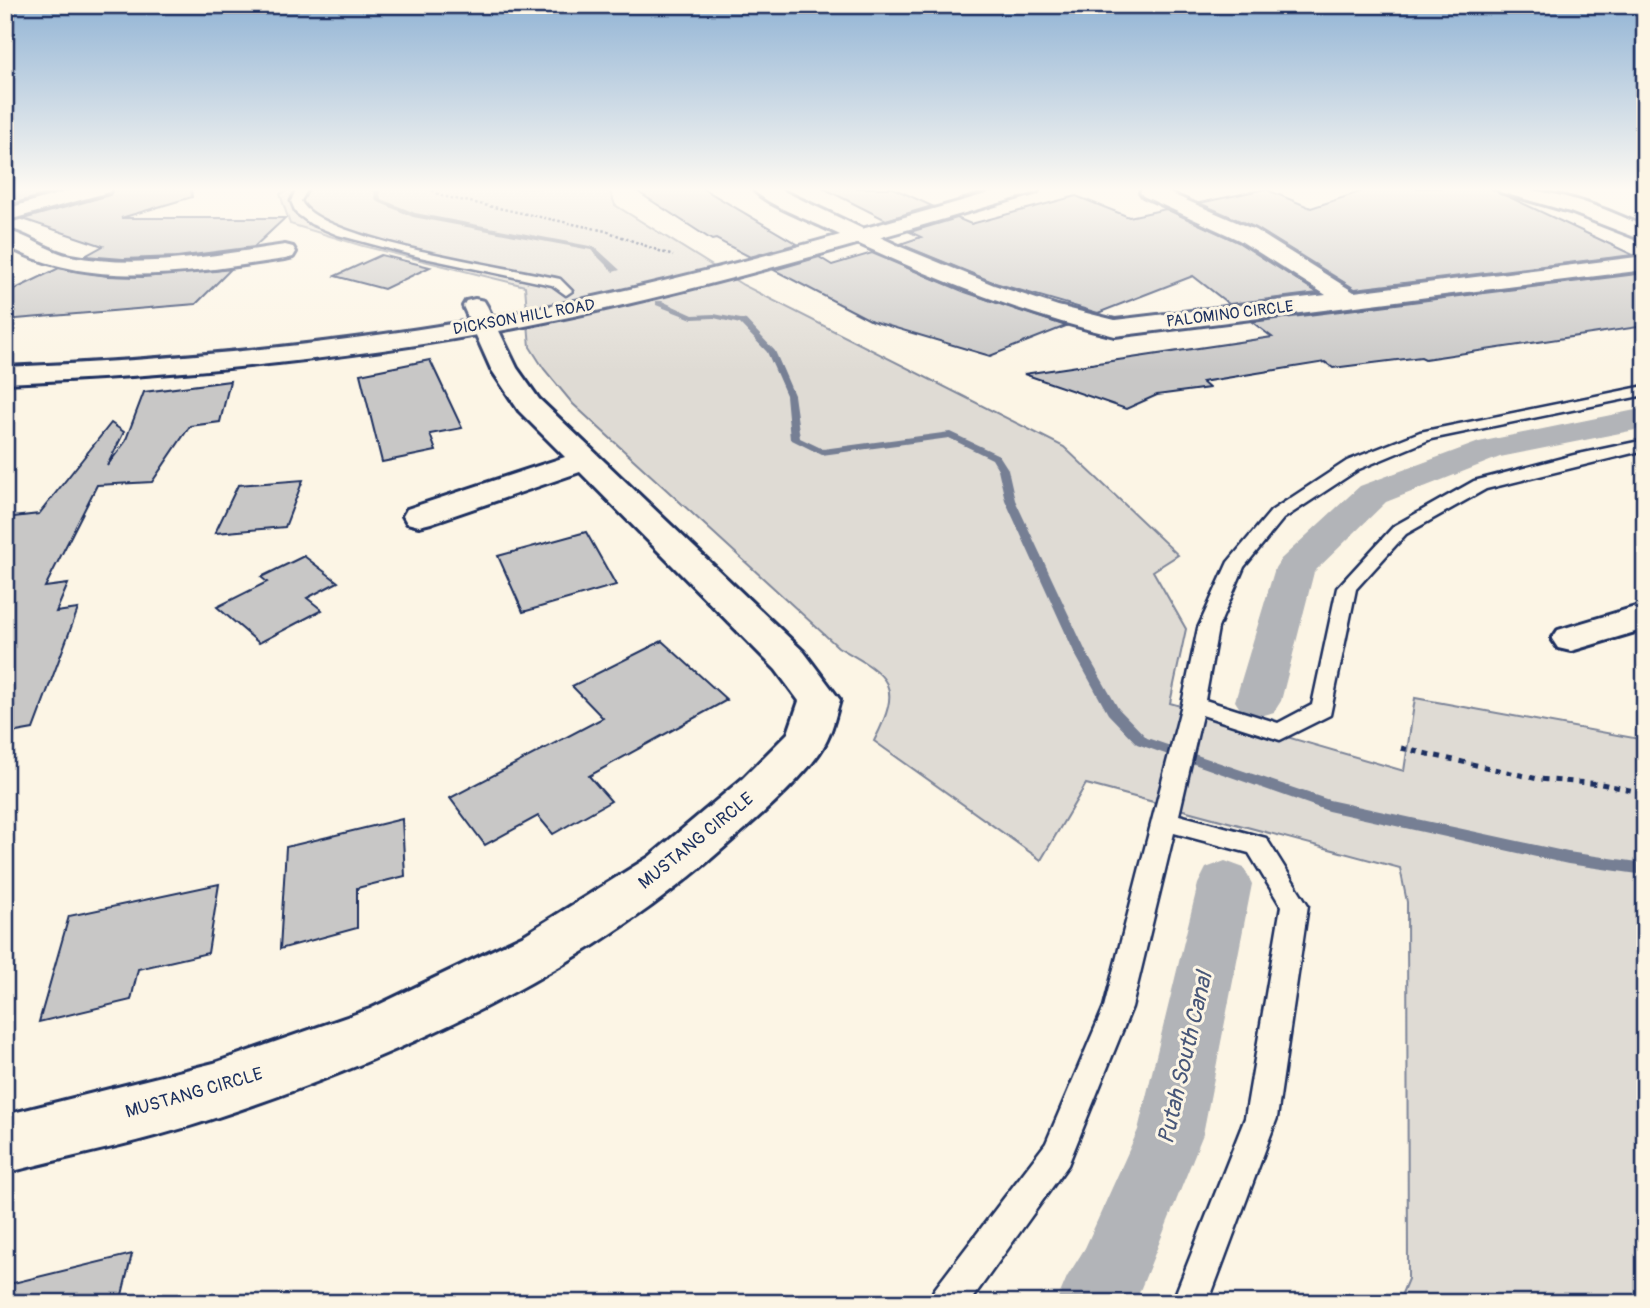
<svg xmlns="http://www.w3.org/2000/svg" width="1650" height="1308" viewBox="0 0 1650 1308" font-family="Pangolin,sans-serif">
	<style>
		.green { fill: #dfdbd4; stroke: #7d8599; stroke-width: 2 }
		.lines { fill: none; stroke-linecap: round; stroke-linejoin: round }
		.stream { fill: #767f94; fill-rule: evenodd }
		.canal { fill: #b2b4b8; fill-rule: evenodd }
		.building { fill: #c8c7c6; stroke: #1b2f5e; stroke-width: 2 }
		.service-casing { stroke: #1b2f5e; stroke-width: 5 }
		.minor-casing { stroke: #1b2f5e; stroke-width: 6 }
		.tertiary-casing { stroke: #1b2f5e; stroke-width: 6 }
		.path-far1 { stroke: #1b2f5e; stroke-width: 2.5; stroke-dasharray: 2.5 2.5; stroke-linecap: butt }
		.path { stroke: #1b2f5e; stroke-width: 5; stroke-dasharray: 6 6; stroke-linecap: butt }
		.service { fill: #fcf5e5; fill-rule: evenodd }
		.minor { fill: #fcf5e5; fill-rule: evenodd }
		.tertiary { fill: #fcf5e5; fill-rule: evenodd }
		.labels { text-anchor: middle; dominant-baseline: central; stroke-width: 6; stroke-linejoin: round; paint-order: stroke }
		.far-street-label { font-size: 16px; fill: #1b2f5e; stroke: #fcf5e5 }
		.street-label { font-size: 18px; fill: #1b2f5e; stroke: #fcf5e5 }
		.near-water-label { font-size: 23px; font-style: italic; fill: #485779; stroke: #fcf5e5 }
	</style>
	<rect width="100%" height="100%" fill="#fcf5e5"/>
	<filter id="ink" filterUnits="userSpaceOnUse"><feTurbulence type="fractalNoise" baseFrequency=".0143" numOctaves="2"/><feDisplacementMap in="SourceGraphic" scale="14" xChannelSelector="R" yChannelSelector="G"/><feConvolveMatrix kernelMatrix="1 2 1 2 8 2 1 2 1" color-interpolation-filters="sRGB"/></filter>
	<g filter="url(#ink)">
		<path class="green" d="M291,188H609L615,205L743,285L1064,447L1178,555L1153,571L1186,629L1170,703L1404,771L1415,698L1645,740V1303H1398L1408,1279L1407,902L1400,868L1086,784L1041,860L874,741C904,683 889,676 838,647L573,404L544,369L530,347L525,286L363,246L290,224L280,194Z"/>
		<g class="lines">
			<g class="stream">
				<polygon points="373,188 379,188 381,199 415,213 595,247 620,270 613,272 591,250 413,217 376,201"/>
				<polygon points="656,301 662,301 693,315 714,314 746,320 775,351 794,395 800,438 823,449 950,432 999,455 1008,469 1015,500 1087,654 1118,708 1147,738 1329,800 1568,852 1645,863 1645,875 1568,864 1328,811 1137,744 1108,714 1075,654 1005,500 998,469 992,459 949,438 822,455 790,439 786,395 767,352 740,324 714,318 692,319 656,305"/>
			</g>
			<g class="canal">
				<polygon points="1645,408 1645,428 1500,457 1386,502 1314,572 1281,701 1274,712 1258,717 1242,712 1235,701 1275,568 1281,559 1360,486 1479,442"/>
				<polygon points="1225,861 1244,868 1252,884 1203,1134 1135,1303 1056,1303 1067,1277 1085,1248 1138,1130 1198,884 1206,868"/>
			</g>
		</g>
		<g class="building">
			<polygon points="5,188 68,188 5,206"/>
			<polygon points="114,188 191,188 192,197 121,218 285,218 254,247 177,257 123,259 85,256 103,246 23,219 110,195"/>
			<polygon points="632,188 702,188 797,244 750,257 716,239 712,240"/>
			<polygon points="823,188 893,188 932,206 886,220"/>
			<polygon points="1372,188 1490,188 1633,255 1355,289 1256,228 1199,203 1265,189 1311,208"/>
			<polygon points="1076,196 1129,217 1166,209 1238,242 1318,293 1229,304 1193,276 1098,313 995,283 900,244 921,237 910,232 957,218 971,224"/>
			<polygon points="872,253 965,292 1066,326 990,356 872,321 774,270 819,257 832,265"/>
			<polygon points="381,255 430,267 384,289 335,276"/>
			<polygon points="59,268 107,276 143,277 231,269 196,304 5,320 5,294"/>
			<polygon points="1645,273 1645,326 1425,359 1421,357 1333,368 1325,362 1202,382 1209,388 1157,395 1126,409 1024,374 1272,337 1252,322"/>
			<polygon points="430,360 462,428 430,434 436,451 382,462 360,374"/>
			<polygon points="230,381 220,422 190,426 152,482 97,485 45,587 68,584 56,612 78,609 33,729 5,734 5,518 39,514 111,423 124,432 107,466 125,442 144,392"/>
			<polygon points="303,480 285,527 215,533 238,485"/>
			<polygon points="586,532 616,585 523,612 498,556"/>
			<polygon points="304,556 338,582 307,598 322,610 259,643 217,607 267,582 261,577"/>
			<polygon points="662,641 727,700 589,776 611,801 553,834 538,816 485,845 450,798 603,718 572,686"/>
			<polygon points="402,819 405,876 357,888 357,928 280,949 286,847"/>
			<polygon points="219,884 208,953 138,969 131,1000 39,1022 69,916"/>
			<polygon points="132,1254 120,1303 5,1303 5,1285"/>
		</g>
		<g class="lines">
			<g class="service-casing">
				<g id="service">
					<path d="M297,188H308L301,201C318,240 514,268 560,279L572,291L566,295L552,285L420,257L338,235L311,224L296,213L291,201Z"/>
					<polygon points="1645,386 1645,395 1431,439 1359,469 1283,519 1244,567 1218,628 1205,700 1278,723 1312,705 1337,588 1394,526 1474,481 1574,455 1645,440 1645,450 1486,489 1406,534 1356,589 1330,715 1280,740 1202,715 1179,815 1266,838 1308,905 1277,1118 1208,1303 1172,1303 1245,1118 1281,906 1249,853 1174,833 1132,1007 1068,1165 969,1303 929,1303 934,1290 1046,1143 1104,1007 1182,704 1198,628 1228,562 1271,511 1347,461 1420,432"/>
				</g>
			</g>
			<g class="minor-casing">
				<g id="minor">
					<polygon points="79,188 112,188 109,192 5,221 5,209"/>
					<path d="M752,188H777L901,247L994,285L1058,306L1115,320L1326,295L1239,240L1143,196L1140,192L1143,188H1158L1255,230L1354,292L1645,256V270L1115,336C1012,312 918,272 823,227C804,218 765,204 752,188Z"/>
					<path d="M1497,188C1551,188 1597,204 1645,227V241L1570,212L1500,192Z"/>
					<path d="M5,230C28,235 47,251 70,256C140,270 215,255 285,245L293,247L296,252L293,257L285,259C193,272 91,292 5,245Z"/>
					<path d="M475,299L484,301L487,306L517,368L539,399L804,652L840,700C836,713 833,728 827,740C813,771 755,820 729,843C586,972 397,1058 215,1118C147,1141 75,1155 5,1173V1115L214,1063L370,1009L524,935L649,857L742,779L788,733L799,701L776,670L580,472L431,523L419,526L407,523L403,516L407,509L565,457L519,411L491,369L463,306L466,301Z"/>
					<polygon points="1645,604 1645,629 1571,651 1558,648 1552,639 1558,630"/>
				</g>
			</g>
			<g class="tertiary-casing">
				<path id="tertiary" d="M1007,188H1040L1037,192C864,242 692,294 515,328C347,360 176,376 5,383V367C176,360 347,344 515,313C682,282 844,234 1007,188Z"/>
			</g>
			<polyline class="path-far1" points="428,188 442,196 606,231 673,256"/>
			<polyline class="path" points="1401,748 1538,779 1601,784 1645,793"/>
			<use href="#service" class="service"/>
			<use href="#minor" class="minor"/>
			<use href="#tertiary" class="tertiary"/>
		</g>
	</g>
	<linearGradient id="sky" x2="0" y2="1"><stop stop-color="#92b4d5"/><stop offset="0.51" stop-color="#fefaf3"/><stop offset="1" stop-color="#fefaf3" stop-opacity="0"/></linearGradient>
	<rect width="1650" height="371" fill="url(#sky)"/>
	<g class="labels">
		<g class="far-street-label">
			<text transform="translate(1230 314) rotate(-7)">PALOMINO CIRCLE</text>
			<text transform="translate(524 317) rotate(-10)">DICKSON HILL ROAD</text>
		</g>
		<g class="street-label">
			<text transform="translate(696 841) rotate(-39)">MUSTANG CIRCLE</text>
			<text transform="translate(194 1093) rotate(-16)">MUSTANG CIRCLE</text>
		</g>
		<g class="near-water-label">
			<text transform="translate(1185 1058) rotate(-77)">Putah South Canal</text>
		</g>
	</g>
	<rect width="1650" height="1308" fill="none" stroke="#fcf5e5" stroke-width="28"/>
	<rect x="14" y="14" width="1622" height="1280" fill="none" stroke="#1b2f5e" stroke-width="2.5" filter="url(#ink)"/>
</svg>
